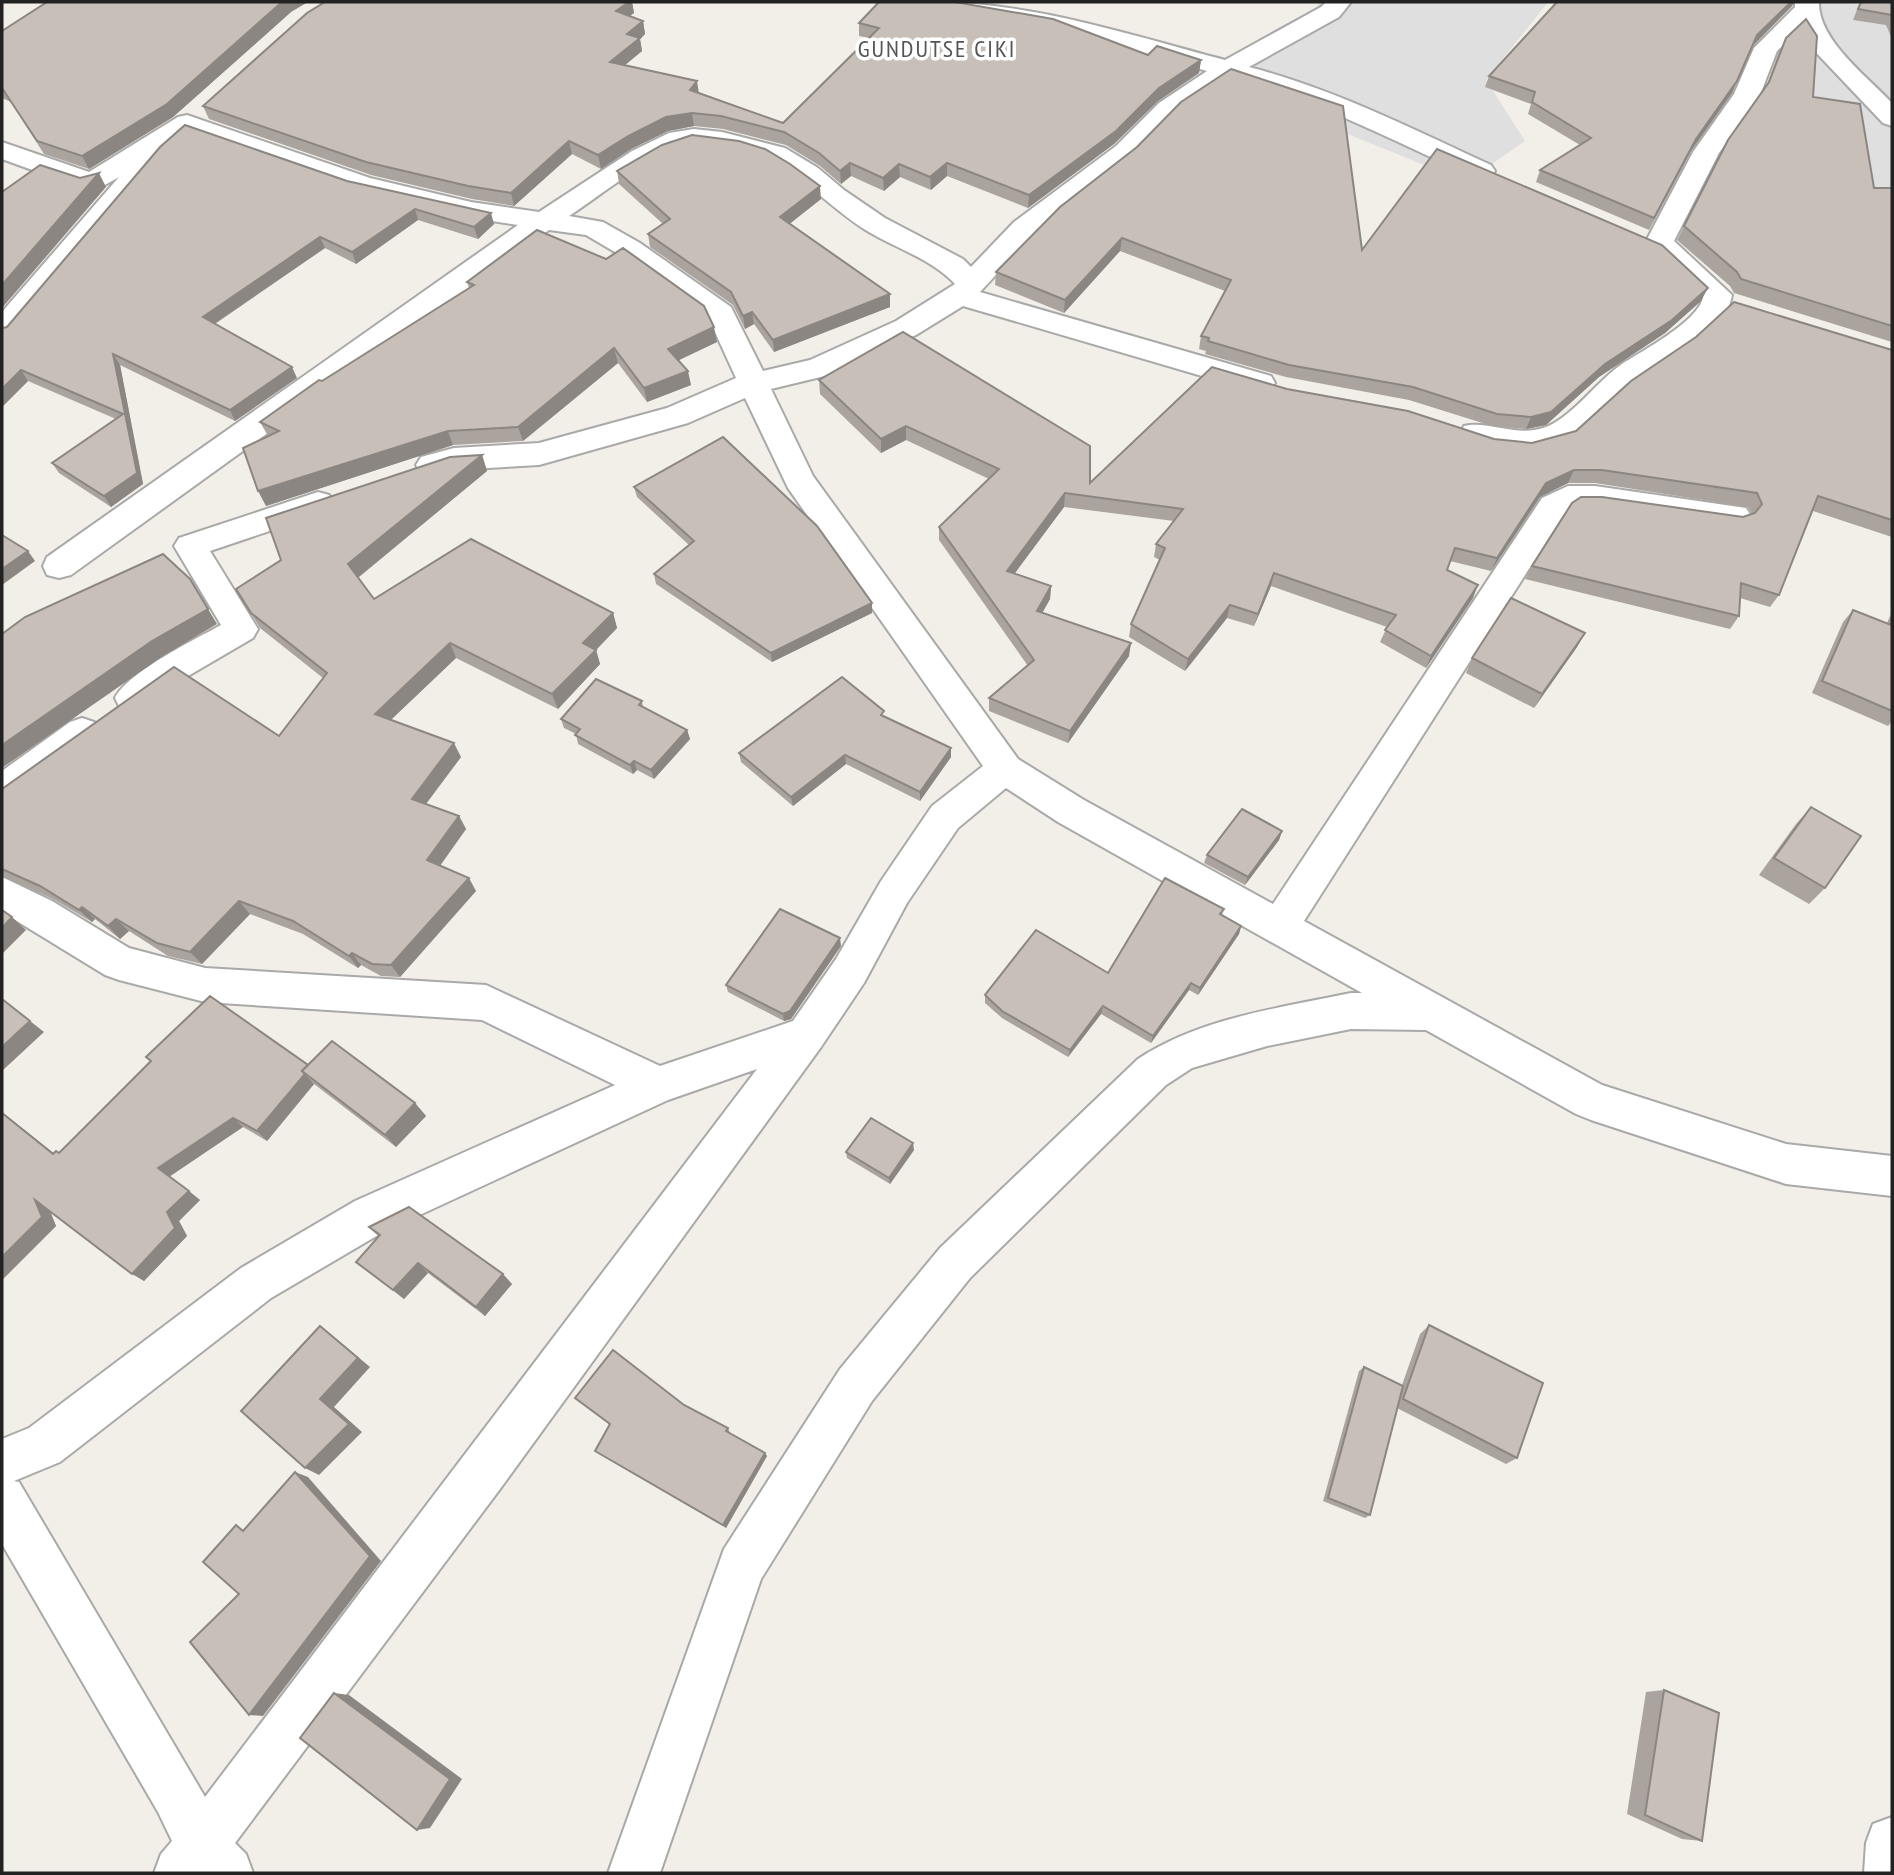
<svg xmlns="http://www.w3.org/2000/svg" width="1894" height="1875" viewBox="0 0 1894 1875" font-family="'PT Sans Narrow',sans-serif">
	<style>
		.residential { fill: #e0dfdf }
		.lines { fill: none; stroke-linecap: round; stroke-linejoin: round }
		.minor-casing { stroke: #a9a9a9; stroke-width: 4 }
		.minor { fill: #fff; fill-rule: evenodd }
		.wall { fill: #aba49e }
		.shaded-wall { fill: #8b8681 }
		.building { fill: #c7bfb8; stroke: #8b8681; stroke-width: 2 }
		.labels { text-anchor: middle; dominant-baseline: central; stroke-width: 7; stroke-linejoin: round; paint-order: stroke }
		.far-quarter-label { font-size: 24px; letter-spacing: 2px; fill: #555; stroke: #fff }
	</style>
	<rect width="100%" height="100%" fill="#f2efe9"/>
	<g class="residential">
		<polygon points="1320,2 1548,2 1486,80 1525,141 1466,182 1205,76 1303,24"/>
		<polygon points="1823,2 1849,2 1892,13 1892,199 1813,181 1830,123 1763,50"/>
	</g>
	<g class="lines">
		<g class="minor-casing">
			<g id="minor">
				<path d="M923,2C1025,0 1127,34 1225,60L1321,7L1326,2H1351L1339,17L1249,67C1334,89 1412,129 1491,165L1495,171L1491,177L1482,179L1473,177C1394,140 1315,100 1231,77L1177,113L1134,158L1034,234L980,292L1271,376L1275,383L1271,390L1260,393L963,306L916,335L829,375L771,389L813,476L1018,759L1084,800L1273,904L1542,498L1568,486H1595L1746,508L1751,516L1746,524L1735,528L1595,508H1574L1564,514L1304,921L1602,1085L1786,1144L1892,1156V1196L1786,1184L1591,1120L1576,1114L1426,1030L1351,1029L1267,1046L1192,1068L1166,1085L970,1278L872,1401L761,1579L660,1873H608L724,1549L840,1369L940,1248L1138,1059C1200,1018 1279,1008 1351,993H1362L1058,822L1006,788L958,828L907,903L864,983L821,1047L500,1489L235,1843L246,1854L253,1873H154L161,1854L172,1841L158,1812L2,1544V1439L29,1428L241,1268L355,1201L615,1085L482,1020L205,1002L119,980L105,975L2,912V877L52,901L129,948L205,968L486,985L660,1066L793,1021L836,959L881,881L932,806L983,766L788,488L745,398L688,423L539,465L454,470L432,476L421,473L416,465L421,457L454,448L539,443L667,408L736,378L709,319L620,255L586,235L549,230L71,575L59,578L47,575L43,566L47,557L518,225L471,218L352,190L190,133L156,153L161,159L157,165L12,337L2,340V312L119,177C106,184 97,192 82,188L2,159V142L89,172L178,117L187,115L370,178L471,202L539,212L632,151L669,133L694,129L722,132L785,148L818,168L844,190L885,218L963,259L971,267L1014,222L1116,146L1159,103L1207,71L1056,30L935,9L926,7ZM694,145C718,147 746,150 768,160C803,176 831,208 864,229C894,248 931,258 955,284L896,321L810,360L763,371L731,307L640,243L603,222L569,216C603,194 655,150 694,145ZM757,1069L205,1797L19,1482L14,1481L60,1462L271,1298L385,1231L668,1100Z"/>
				<path d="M1795,2H1819C1818,40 1867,76 1892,103V126L1883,123L1807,43L1800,29L1777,51L1760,95L1719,153L1674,241L1732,295C1725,339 1653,366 1622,394C1603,410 1588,434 1565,444C1530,457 1498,452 1464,442L1460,434L1464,426C1488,420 1515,437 1543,428C1570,420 1597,381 1622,364C1642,351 1699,321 1703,297L1645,243L1693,152L1734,94L1754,48L1795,7Z"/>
				<path d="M318,492L329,495L334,503L329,511L210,551L258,629L253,638L188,676L144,708L132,712L120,708L115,698C128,672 194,640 221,625L174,546L179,538Z"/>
				<polygon points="82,718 94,722 100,732 94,742 15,800 2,805 2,771 70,722"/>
				<polygon points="1892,1817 1892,1873 1864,1873 1866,1843 1873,1824"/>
			</g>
		</g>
		<use href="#minor" class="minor"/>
	</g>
	<g class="wall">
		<polygon points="325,2 632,2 634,13 629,16 643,21 645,34 640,39 642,51 625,65 783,123 868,38 859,36 859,23 1148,55 1201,60 1199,73 1158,101 1114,144 1028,208 947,176 931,190 900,177 884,191 851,176 841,184 820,166 786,145 723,129 694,126 668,131 631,149 601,169 572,154 514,206 472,199 371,175 209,119 203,106"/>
		<polygon points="1557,2 1794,2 1792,6 1752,46 1732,93 1691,151 1649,230 1536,182 1540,170 1580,145 1528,114 1531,104 1485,87 1489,76"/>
		<polygon points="1860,2 1892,2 1892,39 1886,25 1853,20"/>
		<polygon points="291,12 173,117 89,169 44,154 11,102 2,98 2,31"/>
		<polygon points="1786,38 1813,97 1874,188 1892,188 1892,342 1734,293 1730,286 1677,240 1684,226 1766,87 1779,52"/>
		<polygon points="617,171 821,199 790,223 890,294 890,307 774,352 754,324 745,329 733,305 650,247 648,234 663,224 619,184"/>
		<polygon points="347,181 494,224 478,239 418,220 356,264 325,248 215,324 297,378 235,421 120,365 143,484 111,507 59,473 52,463 116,419 28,381 2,407 2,328 7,327"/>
		<polygon points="1060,207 1362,250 1701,301 1665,333 1599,377 1546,425 1526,429 1492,426 1409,400 1286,377 1205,354 1206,351 1199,349 1201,336 1225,291 1120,251 1064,313 995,285 996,272"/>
		<polygon points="467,282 717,342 678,360 691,385 647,402 618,363 523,441 453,445 266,506 268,436 260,422 322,381 469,288"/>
		<polygon points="1892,350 1892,537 1813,511 1779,595 1770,607 1740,598 1739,616 1730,629 1525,579 1532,566 1743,517 1752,514 1748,507 1595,483 1568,483 1540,497 1491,571 1450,561 1447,570 1473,598 1426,668 1380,642 1387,627 1271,586 1254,626 1227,618 1185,671 1129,637 1131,624 1160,560 1154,557 1156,544 1174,521 1064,507 1014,573 1051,586 1050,599 1042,613 1129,656 1068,743 989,711 989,698 1028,666 939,540 939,527 989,479 906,440 881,453 820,394 819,380 1090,483 1287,389 1494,439 1532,443"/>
		<polygon points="482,455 487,471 358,578 374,599 613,613 617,628 596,650 600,664 558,709 456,658 391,720 461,757 426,804 459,816 466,829 440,865 476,891 400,977 381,976 361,965 358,968 303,934 250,914 202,964 168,956 129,931 120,939 95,919 92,922 53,899 2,876 2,789 279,736 323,678 260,628 236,589"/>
		<polygon points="634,487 872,603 872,613 772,662 656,584 654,574 689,545 637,497"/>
		<polygon points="1853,610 1887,623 1892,612 1892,721 1888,726 1812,693 1843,622"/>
		<polygon points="1585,633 1577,647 1534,708 1466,673 1472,658"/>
		<polygon points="642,701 643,707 687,730 690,739 654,779 637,770 633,774 578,744 576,734 564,728 561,719"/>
		<polygon points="884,716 951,748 951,757 920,801 846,764 793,806 741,762 739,753"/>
		<polygon points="1811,807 1825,888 1809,904 1759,875 1796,824"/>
		<polygon points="1282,831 1279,840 1245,885 1204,863 1207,855"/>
		<polygon points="1224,909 1222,915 1241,926 1239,934 1198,995 1189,990 1151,1043 1101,1014 1068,1057 1002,1018 985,1003 985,995 1108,973"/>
		<polygon points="841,946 791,1019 784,1021 728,992 726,985"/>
		<polygon points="146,1057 308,1065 415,1103 426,1116 396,1147 314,1084 267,1141 243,1127 169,1176 200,1200 179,1221 187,1236 144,1281 50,1211 56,1226 2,1280 2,1112 53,1153 59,1153 151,1061"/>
		<polygon points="914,1150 890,1184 847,1158 846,1152"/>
		<polygon points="369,1227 512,1284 485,1316 428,1273 404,1299 356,1262 379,1237"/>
		<polygon points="1429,1325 1517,1458 1506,1464 1397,1408 1370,1515 1365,1518 1323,1501 1359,1371 1364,1367 1402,1385 1420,1334"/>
		<polygon points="575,1398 684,1405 728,1428 730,1433 767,1456 726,1528 599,1454 595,1451 609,1424"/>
		<polygon points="1664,1690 1702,1841 1682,1839 1627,1814 1646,1692"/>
	</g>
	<g class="shaded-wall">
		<polygon points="282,2 308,2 291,12 173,117 89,169 82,156"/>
		<polygon points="629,2 632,2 634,13 618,25 616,11"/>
		<polygon points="1791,2 1794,2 1792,6 1752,47 1757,35"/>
		<polygon points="643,21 645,34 640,39 642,51 613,75 610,62 627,34"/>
		<polygon points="1201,60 1199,73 1158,101 1114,144 1028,208 1029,195 1159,88"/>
		<polygon points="697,81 699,94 690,90"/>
		<polygon points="1737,81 1732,93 1691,151 1649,230 1696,139"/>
		<polygon points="692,113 694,126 668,131 631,149 601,169 598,155 628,136 666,117"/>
		<polygon points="569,141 572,154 514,206 511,193"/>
		<polygon points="850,163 851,176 841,184 840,171"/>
		<polygon points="947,163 947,176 931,190 930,177"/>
		<polygon points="899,164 900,177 884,191 883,178"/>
		<polygon points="99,173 106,187 2,308 2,285"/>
		<polygon points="820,186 821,199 782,230 780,217"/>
		<polygon points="415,209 418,220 356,264 352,252"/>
		<polygon points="491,213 494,224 478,239 474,227"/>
		<polygon points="320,237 325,248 208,328 203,317"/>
		<polygon points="1122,238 1120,251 1064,313 1065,300"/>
		<polygon points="1708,288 1701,301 1665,333 1599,377 1546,425 1526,429 1531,417 1605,364"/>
		<polygon points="890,294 890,307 774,352 773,340"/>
		<polygon points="752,312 754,324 745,329 743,316"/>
		<polygon points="714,327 717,342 671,364 668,349"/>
		<polygon points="614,348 618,363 523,441 518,427"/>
		<polygon points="113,354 120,365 143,484 111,507 104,496 137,473"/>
		<polygon points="292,367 297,378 235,421 230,410"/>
		<polygon points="21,370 28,381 2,407 2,389"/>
		<polygon points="688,371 691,385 647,402 644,388"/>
		<polygon points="906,426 906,440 881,453 881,439"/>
		<polygon points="448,431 453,445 266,506 258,491"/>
		<polygon points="482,455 487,471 356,579 348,564"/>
		<polygon points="1574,470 1568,483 1540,497 1491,571 1497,558 1546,483"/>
		<polygon points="1065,493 1064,507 1007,584 1007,571"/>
		<polygon points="28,551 35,561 2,585 2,569"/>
		<polygon points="1274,573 1271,586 1254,626 1258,614"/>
		<polygon points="190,579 217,624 163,656 2,768 2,745"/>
		<polygon points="1478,585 1473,598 1426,668 1431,656"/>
		<polygon points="1051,586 1050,599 1036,624 1037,611"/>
		<polygon points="872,603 872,613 772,662 771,653"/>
		<polygon points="1230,605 1227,618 1185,671 1188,659"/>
		<polygon points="613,613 617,628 596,650 600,664 558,709 552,694 583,643"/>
		<polygon points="1585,633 1577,647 1534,708 1542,694"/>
		<polygon points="450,643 456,658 382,728 375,714"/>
		<polygon points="1131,643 1129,656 1068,743 1070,731"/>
		<polygon points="687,730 690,739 654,779 651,770"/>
		<polygon points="454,743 461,757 419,813 412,799"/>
		<polygon points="951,748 951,757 920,801 920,792"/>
		<polygon points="845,755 846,764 793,806 791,797"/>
		<polygon points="634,761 637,770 633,774 630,765"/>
		<polygon points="459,816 466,829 435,873 427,860"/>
		<polygon points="1282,831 1279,840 1245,885 1248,877"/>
		<polygon points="469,878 476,891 400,977 391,965"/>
		<polygon points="239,901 250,914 202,964 190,952"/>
		<polygon points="82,907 95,919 92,922 79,910"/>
		<polygon points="12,917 26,930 2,954 2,928"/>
		<polygon points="116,919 129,931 120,939 108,926"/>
		<polygon points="1241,926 1239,934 1198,995 1200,988"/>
		<polygon points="840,938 841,946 791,1019 784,1021 783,1014"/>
		<polygon points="352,953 361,965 358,968 349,956"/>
		<polygon points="1191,983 1189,990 1151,1043 1153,1036"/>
		<polygon points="1103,1006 1101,1014 1068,1057 1070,1050"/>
		<polygon points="30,1021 44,1032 2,1071 2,1047"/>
		<polygon points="305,1074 314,1084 267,1141 257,1131"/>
		<polygon points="415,1103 426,1116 396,1147 385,1135"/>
		<polygon points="2,1112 66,1163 53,1154 2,1113"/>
		<polygon points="233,1118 243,1127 169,1177 158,1168"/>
		<polygon points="913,1143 914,1150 890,1184 889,1178"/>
		<polygon points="189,1191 200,1200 179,1221 187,1236 144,1281 132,1274 167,1212"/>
		<polygon points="35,1200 49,1209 56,1226 2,1280 2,1257"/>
		<polygon points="418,1263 428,1273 404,1299 393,1290"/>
		<polygon points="503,1274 512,1284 485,1316 476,1307"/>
		<polygon points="320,1326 333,1336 370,1367 334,1407 362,1432 319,1475 305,1468 320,1399"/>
		<polygon points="765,1453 767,1456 726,1528 723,1525"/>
		<polygon points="295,1472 308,1477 381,1561 263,1716 249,1715"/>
		<polygon points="334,1693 349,1695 462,1779 430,1828 417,1830"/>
	</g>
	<g class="building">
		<polygon points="47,2 282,2 167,104 82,156 37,141 2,88 2,31"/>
		<polygon points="325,2 629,2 616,11 643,21 627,34 640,38 610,62 697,81 690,90 783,123 879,28 859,23 879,2 955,2 1053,19 1148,55 1157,46 1201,60 1159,88 1116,131 1029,195 947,163 930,177 899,164 883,178 850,163 840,171 819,153 784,132 721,116 692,113 666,117 628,136 598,155 569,141 511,193 468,186 366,162 203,106 307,13"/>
		<polygon points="1557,2 1791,2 1757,35 1737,81 1696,139 1654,218 1540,170 1591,138 1532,102 1535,92 1489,76"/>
		<polygon points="1861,2 1892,2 1892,15 1858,9"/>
		<polygon points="1806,19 1817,36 1813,97 1860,104 1874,188 1892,188 1892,326 1741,279 1737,272 1684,226 1728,140 1769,82 1786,38"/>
		<polygon points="1231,69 1343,106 1362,250 1437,149 1662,245 1708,288 1672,320 1605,364 1551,412 1531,417 1497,414 1413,387 1289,365 1208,341 1209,338 1201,336 1231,280 1122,238 1065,300 996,272 1060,207 1137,147 1181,102"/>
		<polygon points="185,125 347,181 491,213 474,227 415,209 352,252 320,237 203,317 292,367 230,410 113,354 137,473 104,496 52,463 123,414 21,370 2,389 2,328 7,327 160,147"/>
		<polygon points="692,135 739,141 765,149 790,164 820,186 780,217 890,294 773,340 752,312 743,316 731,292 648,234 670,219 617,171 662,145"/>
		<polygon points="40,165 80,178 99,173 2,285 2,192"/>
		<polygon points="537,230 606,259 623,248 704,306 714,327 668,349 688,371 644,388 614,348 518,427 448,431 258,491 243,448 279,431 260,422 319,380 322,381 474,285 467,282"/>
		<polygon points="1734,302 1892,350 1892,520 1818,496 1779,595 1741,583 1739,616 1532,566 1572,503 1581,497 1602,497 1743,517 1755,513 1762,504 1757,493 1602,470 1574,470 1546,483 1497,558 1455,548 1447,570 1478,585 1431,656 1385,630 1396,615 1274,573 1258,614 1230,605 1188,659 1131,624 1165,548 1156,544 1183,509 1065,493 1007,571 1051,586 1037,611 1131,643 1070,731 989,698 1034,660 939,527 999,469 906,426 881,439 819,380 903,332 1090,446 1090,483 1212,367 1287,389 1408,411 1494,439 1532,443 1576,431 1631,381 1696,337"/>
		<polygon points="723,437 817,526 872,603 771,653 654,574 694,541 634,487"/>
		<polygon points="482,455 348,564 374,599 471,539 613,613 583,643 596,650 552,694 450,643 375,714 454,743 412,799 459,816 427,860 469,878 391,965 372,964 352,953 349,956 293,921 239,901 190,952 157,943 116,919 108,926 82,907 79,910 40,886 2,869 2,789 174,667 279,736 327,673 251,613 236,589 281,560 266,518 450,457"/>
		<polygon points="2,535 28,551 2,569"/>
		<polygon points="163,554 190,579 208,609 152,641 2,745 2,634 25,617"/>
		<polygon points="1511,598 1585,633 1542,694 1472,658"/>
		<polygon points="1853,610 1891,625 1892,622 1892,711 1822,681"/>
		<polygon points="842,677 884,711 881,715 951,748 920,792 845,755 791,797 739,753"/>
		<polygon points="596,679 642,701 639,705 687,730 651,770 634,761 630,765 575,735 580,729 561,719"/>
		<polygon points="1811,807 1861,836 1825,888 1774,858"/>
		<polygon points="1242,809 1282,831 1248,877 1207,855"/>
		<polygon points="1165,878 1224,909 1220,914 1241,926 1200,988 1191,983 1153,1036 1103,1006 1070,1050 1002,1011 985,995 1036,930 1108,973"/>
		<polygon points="780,909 840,938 790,1011 783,1014 726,985"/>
		<polygon points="2,910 12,917 2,928"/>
		<polygon points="210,996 308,1065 302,1071 305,1074 257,1131 233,1118 158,1168 189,1191 167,1212 175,1228 132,1274 35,1200 42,1217 2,1257 2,1113 53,1154 56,1151 59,1153 151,1061 146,1057"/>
		<polygon points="2,999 30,1021 2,1047"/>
		<polygon points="332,1041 415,1103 385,1135 302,1071"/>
		<polygon points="871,1118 913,1143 889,1178 846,1152"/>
		<polygon points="409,1207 503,1274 476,1307 418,1263 393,1290 356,1262 380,1235 369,1227"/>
		<polygon points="1429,1325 1543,1383 1517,1458 1403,1399"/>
		<polygon points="320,1326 358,1358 320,1399 349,1424 305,1468 241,1411"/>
		<polygon points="613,1350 684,1405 728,1428 726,1431 765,1453 723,1525 595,1451 610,1424 575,1398"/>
		<polygon points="1364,1367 1403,1386 1370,1515 1328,1498"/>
		<polygon points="295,1472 370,1556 249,1715 190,1642 239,1594 203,1562 236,1525 243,1531"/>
		<polygon points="1664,1690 1719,1713 1702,1841 1645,1815"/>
		<polygon points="334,1693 450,1779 417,1830 300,1738"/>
	</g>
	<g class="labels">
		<g class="far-quarter-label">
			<text x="937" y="48">GUNDUTSE CIKI</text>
		</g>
	</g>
	<rect width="1894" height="1875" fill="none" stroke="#222222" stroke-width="7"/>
</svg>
